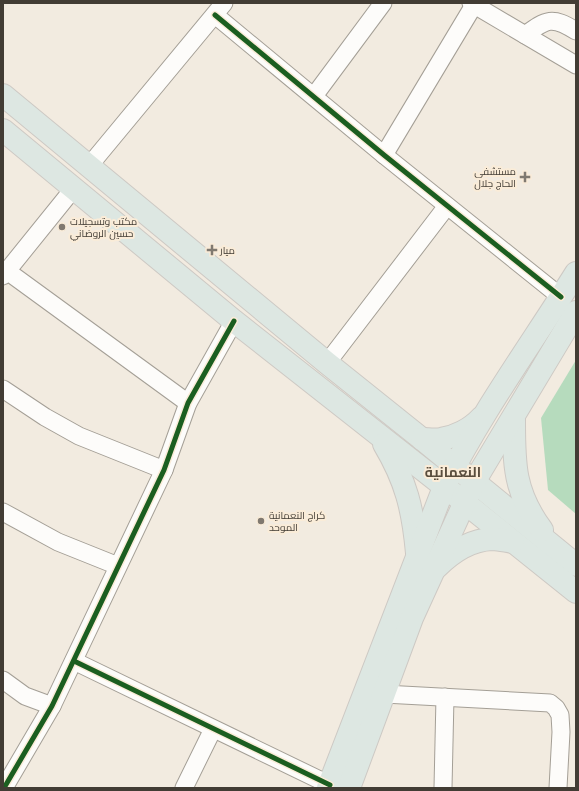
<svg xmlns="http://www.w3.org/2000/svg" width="579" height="791" viewBox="0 0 579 791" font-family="Quicksand,Cairo,sans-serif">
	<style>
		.green { fill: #b6dbbd }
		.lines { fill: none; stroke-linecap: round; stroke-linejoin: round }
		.minor-casing { stroke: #a49f96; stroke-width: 19 }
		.major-casing { stroke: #cdc9c4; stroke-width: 24 }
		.minor { stroke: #fdfcfa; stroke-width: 17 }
		.major { stroke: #dde7e2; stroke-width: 22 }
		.cycleway-casing { stroke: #faecd8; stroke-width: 8 }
		.cycleway { stroke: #1b5e20; stroke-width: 5 }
		.poi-dot { fill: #807970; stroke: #faecd8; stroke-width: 1.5 }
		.labels { text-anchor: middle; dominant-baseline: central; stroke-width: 4; stroke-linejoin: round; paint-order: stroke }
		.poi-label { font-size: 10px; fill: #423c34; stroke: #faecd8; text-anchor: start }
		.district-label { font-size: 14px; font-weight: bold; fill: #594d3d; stroke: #faecd8 }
	</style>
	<rect width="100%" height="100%" fill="#f2ebe0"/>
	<polygon class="green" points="576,360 576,514 548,490 541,418"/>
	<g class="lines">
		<g class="minor-casing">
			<g id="minor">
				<polyline points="471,3 576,65"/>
				<polyline points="215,15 384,155 561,297"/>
				<path d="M525,35C547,19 552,16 576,31"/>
				<polyline points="314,96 383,3"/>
				<polyline points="384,155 474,5"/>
				<polyline points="89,166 224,3"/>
				<polyline points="7,271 188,403"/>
				<polyline points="3,276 74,188"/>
				<polyline points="327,363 447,206"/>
				<polyline points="3,389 45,417 79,436 164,470"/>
				<polyline points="3,512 58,542 118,566"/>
				<polyline points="74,661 330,785"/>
				<polyline points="3,680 25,696 52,706"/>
				<polyline points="384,694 550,703 556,708 560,715 561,732 558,788"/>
				<polyline points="4,788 52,706 164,470 188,403 234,321"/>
				<polyline points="184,788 213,729"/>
				<polyline points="443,788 445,697"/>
			</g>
		</g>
		<g class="major-casing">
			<g id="major">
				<polyline points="3,95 327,363 422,439 576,565"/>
				<polyline points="3,130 234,321 464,502 576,592"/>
				<path d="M514,417C514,462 513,491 542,530"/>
				<path d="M422,439C428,439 435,440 441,439C455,437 471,429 481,418"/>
				<path d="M384,444C406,481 413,509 417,553"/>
				<path d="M437,567C452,552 470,540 492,539C499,539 506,541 513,542"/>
				<path d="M328,788L444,487C481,413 532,343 576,273"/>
				<polyline points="349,788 412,618 474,482 576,312"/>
			</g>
		</g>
		<use href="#minor" class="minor"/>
		<use href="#major" class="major"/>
		<g class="cycleway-casing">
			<g id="cycleway">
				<polyline points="215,15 384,155 561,297"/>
				<polyline points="74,661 330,785"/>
				<polyline points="4,788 52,706 164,470 188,403 234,321"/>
			</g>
		</g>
		<use href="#cycleway" class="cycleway"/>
	</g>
	<g class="poi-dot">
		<path d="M523 171h4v4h4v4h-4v4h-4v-4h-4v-4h4z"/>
		<circle cx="62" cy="227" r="4"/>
		<path d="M210 244h4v4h4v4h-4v4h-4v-4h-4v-4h4z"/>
		<circle cx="261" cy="521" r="4"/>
	</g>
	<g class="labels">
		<g class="poi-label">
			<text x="516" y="171" text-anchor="end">مستشفى<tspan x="516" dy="12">الحاج جلال</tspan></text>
			<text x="70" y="221">مكتب وتسجيلات<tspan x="70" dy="12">حسين الروضاني</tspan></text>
			<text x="220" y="250">ميار</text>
			<text x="269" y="515">كراج النعمانية<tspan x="269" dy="12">الموحد</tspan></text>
		</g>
		<g class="district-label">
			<text x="453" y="472">النعمانية</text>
		</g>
	</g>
	<rect width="579" height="791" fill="none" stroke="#423c34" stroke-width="8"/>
</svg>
